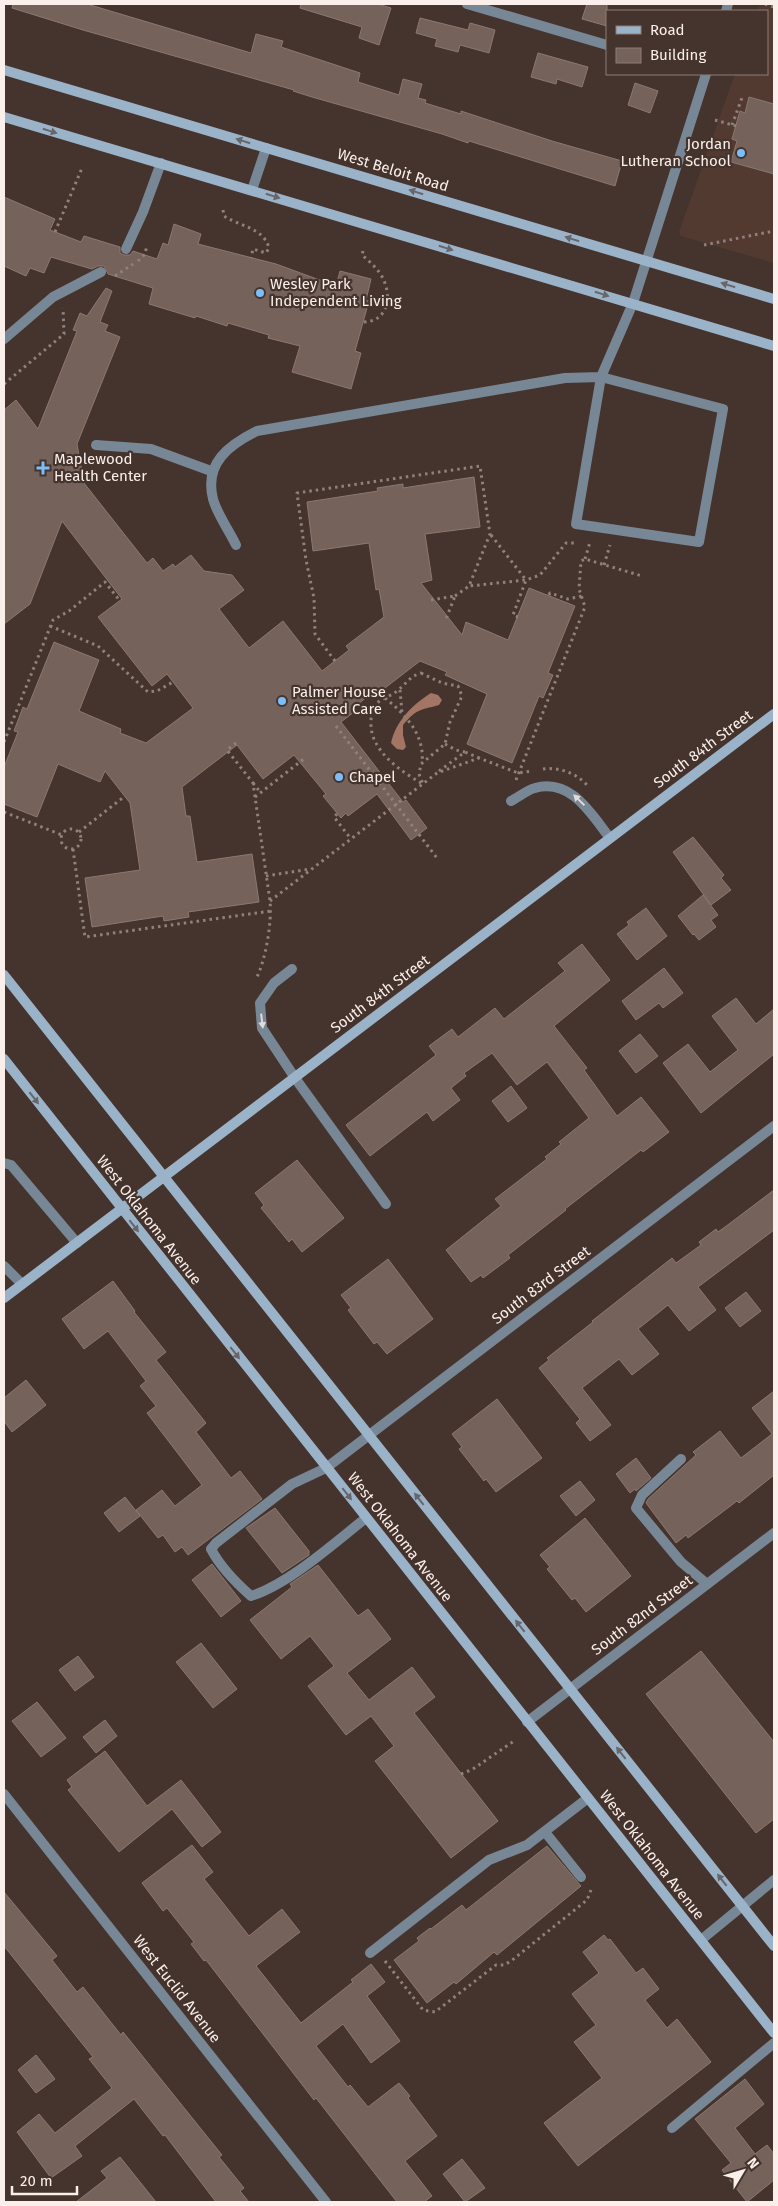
<svg xmlns="http://www.w3.org/2000/svg" width="778" height="2206" viewBox="0 0 778 2206" font-family="'Fira Sans',sans-serif">
	<style>
		.built { fill: #533a31 }
		.water { fill: #a27564 }
		.building { fill: #75625b; stroke: #8c7870 }
		.lines { fill: none; stroke-linecap: round; stroke-linejoin: round }
		.path { stroke: #90817b; stroke-width: 3; stroke-dasharray: 2.5 4; stroke-linecap: butt }
		.lane { stroke: #778795; stroke-width: 10 }
		.street { stroke: #778795; stroke-width: 10 }
		.secondary { stroke: #9bb3c9; stroke-width: 10 }
		.oneway { fill: #67666b }
		.oneway2 { fill: #e0dad9 }
		.poi-dot { fill: #7cbef9; stroke: #45332d; stroke-width: 2 }
		.labels { text-anchor: middle; dominant-baseline: central; stroke-width: 4.5; stroke-linejoin: round; paint-order: stroke }
		.poi-label { font-size: 15px; fill: #faefea; stroke: #45332d; text-anchor: start }
		.street-label { font-size: 15px; fill: #faefea; stroke: #45332d }
	</style>
	<rect width="100%" height="100%" fill="#45332d"/>
	<polygon class="built" points="760,4 774,4 774,263 681,236 679,232 735,74 767,74 767,11 758,11"/>
	<path class="water" d="M431,693L438,695L442,700L439,705C418,711 418,708 403,725V735L406,747L403,750L397,749L391,743C396,721 412,705 431,693Z"/>
	<g class="building">
		<polygon points="13,4 87,4 251,53 256,34 283,41 281,47 360,73 358,82 399,95 403,79 422,84 418,98 426,100 425,103 461,114 461,111 552,141 622,161 615,186 469,141 468,143 442,134 312,97 293,91 294,90 83,30 12,8"/>
		<polygon points="301,4 378,4 391,8 379,45 359,38 362,27 300,8"/>
		<polygon points="587,4 607,4 607,26 582,19"/>
		<polygon points="420,18 468,30 470,23 495,30 489,53 460,45 458,52 435,46 437,39 416,33"/>
		<polygon points="538,53 588,67 582,87 557,79 556,84 531,77"/>
		<polygon points="635,83 658,91 650,113 628,105"/>
		<polygon points="749,97 774,104 774,174 731,162 737,141 732,139 740,111 745,113"/>
		<polygon points="4,197 55,219 50,230 81,242 84,236 120,247 120,253 124,255 130,255 133,251 157,259 163,243 168,245 174,224 201,234 198,244 276,264 336,286 340,271 371,279 366,300 369,301 355,351 361,353 351,389 292,372 300,346 268,338 269,335 228,323 227,326 196,316 195,318 149,304 153,288 108,274 104,266 98,266 92,269 51,257 44,273 30,268 26,276 4,266"/>
		<polygon points="106,288 112,291 100,322 108,325 105,331 120,337 77,444 84,483 147,563 153,558 163,571 173,564 175,567 191,555 204,571 232,575 244,590 219,609 249,648 283,621 322,671 349,650 346,646 384,617 379,589 376,590 369,543 313,551 307,502 378,491 377,488 403,484 403,488 474,477 480,527 425,534 432,580 421,583 462,635 466,622 508,640 529,588 575,606 548,673 553,675 543,698 539,696 512,763 467,744 487,694 445,675 447,672 420,661 381,691 378,688 352,709 354,712 341,722 403,802 406,800 427,828 411,840 377,794 348,816 346,813 341,818 323,796 326,794 294,755 263,779 237,745 182,787 186,816 190,816 197,862 252,854 259,902 188,912 189,917 164,921 163,916 92,927 85,878 140,870 130,803 105,771 100,782 58,764 37,817 4,804 4,767 18,732 14,731 23,707 27,709 54,642 99,660 79,711 121,729 120,733 146,743 193,708 167,674 152,686 98,617 122,599 62,521 30,604 4,624 4,410 16,400 38,429 77,331 73,330 80,313 87,316"/>
		<polygon points="693,837 724,875 721,878 731,890 711,905 673,852"/>
		<polygon points="703,895 718,915 711,920 716,927 699,940 694,934 693,935 678,916"/>
		<polygon points="646,908 667,936 637,960 617,934 629,925 627,922"/>
		<polygon points="582,944 610,980 554,1026 587,1068 584,1070 617,1116 641,1097 669,1132 643,1152 641,1150 565,1209 566,1210 508,1255 510,1258 483,1278 481,1275 471,1282 446,1250 501,1206 495,1199 547,1159 545,1157 561,1144 559,1142 589,1118 547,1062 517,1085 492,1053 464,1073 466,1076 451,1088 460,1100 433,1121 427,1112 370,1156 346,1125 436,1055 429,1046 452,1029 458,1037 495,1008 504,1019 565,971 558,963"/>
		<polygon points="664,968 683,993 663,1008 659,1003 636,1020 622,1001"/>
		<polygon points="736,998 756,1024 774,1009 774,1054 701,1113 663,1063 688,1044 710,1072 738,1050 712,1016"/>
		<polygon points="640,1034 658,1056 636,1073 619,1051"/>
		<polygon points="511,1086 527,1108 508,1122 492,1101"/>
		<polygon points="297,1160 344,1218 302,1252 292,1239 289,1242 261,1208 264,1205 255,1193"/>
		<polygon points="774,1190 774,1230 698,1287 716,1310 689,1331 668,1305 638,1329 659,1354 632,1375 619,1359 582,1388 611,1425 590,1441 576,1423 580,1419 539,1368 549,1360 547,1358 593,1322 592,1321 672,1258 676,1263 701,1245 699,1242 716,1229 718,1232 729,1224"/>
		<polygon points="388,1259 433,1319 387,1354 377,1342 374,1344 348,1310 351,1308 341,1295"/>
		<polygon points="113,1281 135,1311 134,1312 166,1352 156,1360 206,1423 196,1432 231,1478 240,1471 262,1499 188,1555 182,1547 175,1552 163,1535 158,1538 136,1510 162,1490 175,1506 202,1485 147,1413 156,1406 140,1386 146,1381 108,1331 84,1349 62,1319"/>
		<polygon points="746,1292 761,1311 740,1327 725,1308"/>
		<polygon points="26,1380 46,1405 12,1432 4,1421 4,1398"/>
		<polygon points="774,1391 774,1475 739,1503 737,1501 688,1538 686,1535 676,1543 646,1503 648,1499 696,1455 693,1452 720,1431 741,1458 772,1434 752,1408"/>
		<polygon points="497,1399 542,1458 496,1492 486,1479 484,1481 459,1449 462,1447 452,1434"/>
		<polygon points="636,1458 651,1478 636,1491 635,1489 630,1493 616,1474"/>
		<polygon points="580,1481 595,1500 576,1516 560,1496"/>
		<polygon points="125,1497 140,1516 119,1532 104,1513"/>
		<polygon points="275,1508 309,1551 309,1555 282,1573 246,1528"/>
		<polygon points="585,1518 631,1576 586,1612 575,1598 572,1600 547,1569 550,1567 540,1555"/>
		<polygon points="212,1564 241,1601 221,1617 192,1580"/>
		<polygon points="318,1565 358,1616 368,1609 391,1639 347,1673 369,1700 412,1667 435,1697 414,1713 498,1821 451,1858 375,1761 394,1746 371,1716 346,1735 308,1686 334,1666 310,1636 281,1659 250,1620 292,1587 290,1584"/>
		<polygon points="201,1643 237,1689 213,1708 176,1662"/>
		<polygon points="701,1651 774,1742 774,1819 756,1833 646,1694"/>
		<polygon points="78,1656 94,1677 75,1691 59,1670"/>
		<polygon points="37,1702 66,1738 41,1757 12,1721"/>
		<polygon points="105,1720 117,1736 96,1753 83,1737"/>
		<polygon points="105,1751 147,1806 181,1780 221,1832 202,1847 172,1809 119,1852 68,1790 72,1787 67,1780"/>
		<polygon points="192,1845 213,1872 204,1879 249,1936 282,1909 300,1932 256,1966 301,2023 353,1982 351,1980 371,1964 385,1982 367,1996 400,2041 371,2063 343,2024 316,2046 348,2087 350,2085 368,2107 399,2083 410,2096 408,2098 437,2136 405,2161 432,2196 424,2202 397,2202 316,2098 314,2100 206,1960 204,1961 191,1944 194,1942 167,1908 163,1911 142,1883"/>
		<polygon points="547,1846 581,1886 497,1955 494,1952 456,1984 454,1982 427,2003 394,1960 419,1941 417,1938 430,1928 431,1929 462,1905 466,1910"/>
		<polygon points="4,1892 57,1956 52,1960 77,1992 83,1987 121,2035 123,2032 222,2155 219,2157 244,2188 240,2191 249,2202 216,2202 165,2135 163,2136 134,2099 75,2146 82,2156 51,2178 17,2132 39,2114 55,2133 112,2088 89,2059 93,2057 4,1946"/>
		<polygon points="604,1935 608,1940 610,1939 636,1973 643,1968 659,1989 645,2000 667,2028 677,2019 711,2062 578,2166 544,2123 602,2078 574,2042 596,2025 572,1994 599,1973 583,1952"/>
		<polygon points="36,2055 55,2079 36,2093 18,2070"/>
		<polygon points="745,2079 764,2104 735,2128 755,2154 767,2145 774,2154 774,2180 747,2202 722,2170 731,2163 695,2119"/>
		<polygon points="120,2157 156,2202 76,2202 107,2178 101,2171"/>
		<polygon points="462,2159 485,2188 465,2202 443,2174"/>
	</g>
	<g class="lines">
		<g class="path">
			<polyline points="765,4 774,7"/>
			<polyline points="715,120 736,126"/>
			<polyline points="732,125 743,95"/>
			<path d="M223,210L224,216C239,226 264,228 269,248L266,253L253,249L251,258"/>
			<polyline points="55,232 82,168"/>
			<polyline points="704,245 774,231"/>
			<path d="M363,251L362,255C369,261 376,267 381,275C393,294 389,322 363,322"/>
			<polyline points="138,261 145,254 147,245"/>
			<polyline points="115,276 133,264"/>
			<polyline points="4,384 64,334 63,308"/>
			<polyline points="491,535 526,580 513,615 518,617"/>
			<polyline points="585,559 590,542"/>
			<polyline points="604,565 610,545"/>
			<polyline points="549,595 550,593 568,599 582,596"/>
			<polyline points="455,596 469,586"/>
			<polyline points="431,600 455,596 446,619"/>
			<polyline points="50,626 98,646 148,692 157,691 173,682"/>
			<polyline points="335,661 315,634 314,598 306,560 297,493 480,466 490,534 469,586 526,580 540,575 566,543 577,543"/>
			<path d="M421,673L442,683L458,686L462,696L450,722L445,744L421,764L419,774L423,784C400,771 369,750 371,721C371,714 372,708 377,703C383,698 391,696 397,691C406,684 410,676 421,673Z"/>
			<polyline points="400,690 402,713"/>
			<path d="M385,698C406,715 425,735 422,763"/>
			<polyline points="336,726 437,858"/>
			<polyline points="4,742 53,620 69,611 105,582 120,601"/>
			<path d="M236,743L227,750L253,783L270,901C272,922 266,958 257,977"/>
			<polyline points="445,744 456,750 465,752"/>
			<path d="M543,769C559,767 576,773 587,785"/>
			<polyline points="439,771 465,752 479,758"/>
			<polyline points="516,780 585,607 579,589 581,561 585,559 642,576"/>
			<polyline points="253,783 261,793"/>
			<polyline points="255,797 305,758"/>
			<polyline points="4,812 62,835"/>
			<polyline points="337,814 334,817 351,839"/>
			<circle cx="71" cy="839" r="10"/>
			<polyline points="79,832 125,796"/>
			<polyline points="73,849 85,937 271,911"/>
			<polyline points="266,876 310,869"/>
			<polyline points="270,901 437,773 479,758 518,773 532,771"/>
			<polyline points="461,1774 473,1769 514,1741"/>
			<polyline points="385,1961 423,2010 435,2012 496,1965 504,1965 511,1961 587,1900 591,1890"/>
		</g>
		<g class="lane">
			<polyline points="467,4 607,45"/>
			<polyline points="252,190 266,148"/>
			<polyline points="126,249 143,212 161,163"/>
			<polyline points="4,339 53,297 101,272"/>
			<polyline points="96,445 151,449 211,471"/>
			<path d="M236,545C229,530 217,514 213,499C204,463 229,445 257,431L565,378L601,377L576,524L699,542L723,409L601,377L633,303"/>
			<path d="M511,801C519,797 527,790 535,788C571,778 591,814 610,838"/>
			<polyline points="292,969 274,983 260,1003 262,1028 295,1078 386,1204"/>
			<polyline points="4,1163 11,1165 17,1172 77,1243"/>
			<polyline points="4,1266 22,1284"/>
			<polyline points="681,1459 642,1495 636,1508 681,1562 707,1584"/>
			<path d="M326,1468L292,1484L216,1543L211,1549C221,1568 235,1582 251,1596C289,1584 334,1543 366,1518"/>
			<polyline points="545,1832 581,1877"/>
			<polyline points="701,1940 774,1880"/>
			<polyline points="370,1953 489,1860 527,1845 588,1798"/>
			<polyline points="672,2128 774,2043"/>
		</g>
		<g class="street">
			<polyline points="726,11 728,4"/>
			<polyline points="633,303 706,74"/>
			<polyline points="326,1468 774,1126"/>
			<polyline points="527,1722 774,1533"/>
			<polyline points="4,1794 326,2202"/>
		</g>
		<g class="secondary">
			<polyline points="4,70 774,299"/>
			<polyline points="4,117 774,346"/>
			<polyline points="4,975 774,1946"/>
			<polyline points="4,1059 774,2033"/>
			<polyline points="4,1298 774,714"/>
		</g>
	</g>
	<defs><path id="oneway-solid" d="M-6-.8H1V-3.2L6.5 0L1 3.2V.8H-6Z" transform="scale(1.25)"/></defs>
	<g class="oneway">
		<use href="#oneway-solid" transform="translate(50 131) rotate(17)"/>
		<use href="#oneway-solid" transform="translate(243 141) rotate(-163)"/>
		<use href="#oneway-solid" transform="translate(416 192) rotate(-163)"/>
		<use href="#oneway-solid" transform="translate(273 196) rotate(17)"/>
		<use href="#oneway-solid" transform="translate(572 239) rotate(-163)"/>
		<use href="#oneway-solid" transform="translate(446 248) rotate(17)"/>
		<use href="#oneway-solid" transform="translate(728 285) rotate(-163)"/>
		<use href="#oneway-solid" transform="translate(602 294) rotate(17)"/>
		<use href="#oneway-solid" transform="translate(34 1098) rotate(52)"/>
		<use href="#oneway-solid" transform="translate(134 1226) rotate(52)"/>
		<use href="#oneway-solid" transform="translate(235 1353) rotate(52)"/>
		<use href="#oneway-solid" transform="translate(347 1494) rotate(52)"/>
		<use href="#oneway-solid" transform="translate(419 1499) rotate(-128)"/>
		<use href="#oneway-solid" transform="translate(520 1626) rotate(-128)"/>
		<use href="#oneway-solid" transform="translate(621 1753) rotate(-128)"/>
		<use href="#oneway-solid" transform="translate(722 1880) rotate(-128)"/>
	</g>
	<g class="oneway2">
		<use href="#oneway-solid" transform="translate(579 800) rotate(-136)"/>
		<use href="#oneway-solid" transform="translate(262 1021) rotate(83)"/>
	</g>
	<g class="poi-dot">
		<circle cx="741" cy="153" r="5"/>
		<circle cx="260" cy="293" r="5"/>
		<path d="M40.5 460.5h5v5h5v5h-5v5h-5v-5h-5v-5h5z"/>
		<circle cx="282" cy="701" r="5"/>
		<circle cx="339" cy="777" r="5"/>
	</g>
	<g class="labels">
		<g class="poi-label">
			<text x="731" y="144" text-anchor="end">Jordan<tspan x="731" dy="17">Lutheran School</tspan></text>
			<text x="270" y="284">Wesley Park<tspan x="270" dy="17">Independent Living</tspan></text>
			<text x="54" y="459">Maplewood<tspan x="54" dy="17">Health Center</tspan></text>
			<text x="292" y="692">Palmer House<tspan x="292" dy="17">Assisted Care</tspan></text>
			<text x="349" y="777">Chapel</text>
		</g>
		<g class="street-label">
			<text transform="translate(393 170) rotate(17)">West Beloit Road</text>
			<text transform="translate(703 749) rotate(-37)">South 84th Street</text>
			<text transform="translate(380 994) rotate(-37)">South 84th Street</text>
			<text transform="translate(149 1220) rotate(52)">West Oklahoma Avenue</text>
			<text transform="translate(541 1285) rotate(-37)">South 83rd Street</text>
			<text transform="translate(400 1537) rotate(52)">West Oklahoma Avenue</text>
			<text transform="translate(642 1615) rotate(-37)">South 82nd Street</text>
			<text transform="translate(652 1855) rotate(52)">West Oklahoma Avenue</text>
			<text transform="translate(177 1989) rotate(52)">West Euclid Avenue</text>
		</g>
	</g>
	<rect width="778" height="2206" fill="none" stroke="#faefea" stroke-width="10"/>
	<rect x="606" y="10" width="162" height="65" fill="#45332d" stroke="#8d7e79"/>
	<rect x="616" y="26" width="25" height="8" fill="#9bb3c9" stroke="#8d7e79"/>
	<text x="650" y="35" font-size="15" fill="#faefea">Road</text>
	<rect x="616" y="48" width="25" height="15" fill="#75625b" stroke="#8d7e79"/>
	<text x="650" y="60" font-size="15" fill="#faefea">Building</text>
	<g transform="translate(743 2171) rotate(52)" stroke="#45332d" stroke-width="4" paint-order="stroke">
	<path d="M0-4L9 19L0 12L-9 19Z" fill="#faefea"/>
	<text y="-8" font-size="14" font-weight="bold" text-anchor="middle" fill="#faefea">N</text>
	</g>
	<path d="M12 2186v8h65v-8" fill="none" stroke="#faefea" stroke-width="2.5"/>
	<text x="20" y="2186" font-size="15" fill="#faefea" stroke="#45332d" stroke-width="4" paint-order="stroke">20 m</text>
</svg>
